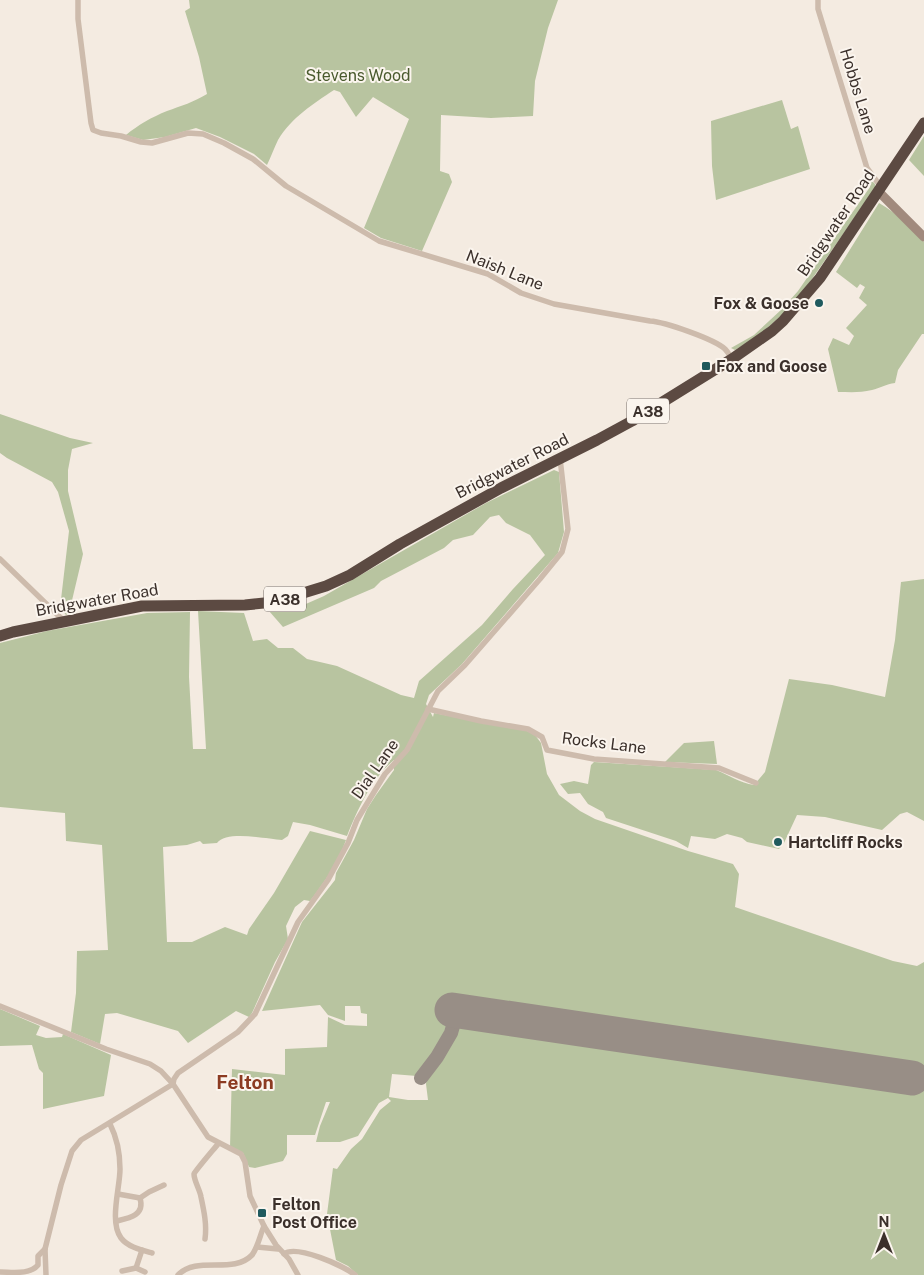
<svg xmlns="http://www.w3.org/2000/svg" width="924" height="1275" viewBox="0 0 924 1275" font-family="'Public Sans',sans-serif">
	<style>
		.green { fill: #b8c4a0; fill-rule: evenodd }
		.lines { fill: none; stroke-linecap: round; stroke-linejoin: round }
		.taxiway { stroke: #988e86; stroke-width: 14 }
		.runway { stroke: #988e86; stroke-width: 35 }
		.street { stroke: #cdbbac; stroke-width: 5.5 }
		.secondary { stroke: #a18a7d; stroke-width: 9 }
		.highway { stroke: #5c4a42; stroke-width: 11 }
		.poi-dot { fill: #1f5a5e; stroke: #fbf5ee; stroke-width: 2 }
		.labels { text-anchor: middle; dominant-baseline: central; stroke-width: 4; stroke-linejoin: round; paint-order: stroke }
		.shield { fill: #fbf5ee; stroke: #756b66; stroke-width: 1 }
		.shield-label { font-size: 15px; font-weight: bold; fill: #3b302b }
		.park-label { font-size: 16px; fill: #4a5a2e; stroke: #fbf5ee }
		.street-label { font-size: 16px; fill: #3b302b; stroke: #fbf5ee }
		.poi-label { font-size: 16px; font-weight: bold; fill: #3b302b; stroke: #fbf5ee; text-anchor: start }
		.quarter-label { font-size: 19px; font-weight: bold; fill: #8c3b22; stroke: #fbf5ee }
	</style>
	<rect width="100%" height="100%" fill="#f4ebe1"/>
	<g class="green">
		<path d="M189,0H558L548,28L535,81L533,116L491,118L441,115L440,171L449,174L452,182L422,251L381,238L364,228L409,119L373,97L356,117L340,92L334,90C313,104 292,117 278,140C274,148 271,157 267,165L254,154L220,137L196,128L165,137L143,140L126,135C138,125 152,117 167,111C181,106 194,102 207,94L199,57L185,11L190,8Z"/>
		<polygon points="782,100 791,129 798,126 810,169 716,200 712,166 711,121"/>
		<polygon points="924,136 924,176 909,160"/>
		<polygon points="871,180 875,184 875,188 805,289 783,314 758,336 735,350 731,348 754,335 782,309 798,291 870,187"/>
		<path d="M879,203C897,213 910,227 924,242V334H922L898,370L895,383C886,384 880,388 872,390C860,393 850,392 838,392L828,349L833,338L849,345L854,336L846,328L867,305L859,298L865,287L860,284L857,288L836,272Z"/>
		<polygon points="0,414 70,438 93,443 72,449 68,470 68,491 83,554 69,613 66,615 60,608 69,531 58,492 52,482 7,458 0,453"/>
		<path d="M554,470L559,472L564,532L558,553L462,664L429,695L426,704L433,717L434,713L527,731L535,735L541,743L547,774L559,795L580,811L595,819L688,851L733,864L739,874L735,907L893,961L917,966L924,962V1275H358L348,1266L336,1260L327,1214L333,1168L337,1169L351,1149L362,1139L380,1110L391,1101L388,1098L379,1103L358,1136L340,1142H316L320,1126L330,1102H326L315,1135H287V1154L283,1161L255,1168L249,1167L243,1153L230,1148L232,1069L285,1075V1049L327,1047L328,1017L345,1025L367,1026V1014L361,1013L360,1006H345V1021L328,1015L320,1005L262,1011L302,922L335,880L336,873L354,840L367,809L376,795L394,770V760C371,779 358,809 347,836L310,825L293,822L288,836L282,840C267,839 226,830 217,843L203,844L200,841L187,845L163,847L167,942H192L225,927L247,935L249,929L274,893L310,831L346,840C338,863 324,883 310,901L304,900L295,907L286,926L288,939L275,962L252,1013L249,1017L236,1011L188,1043L178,1031L117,1013L105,1014L100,1044L71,1032L76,993L77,951L108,950L102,845L66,841L65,813L0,807V643L47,631L147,613L190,612L189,677L193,749H206L198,611L244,613L253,641L267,639L278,648H293L307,659L337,666L401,695L414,698L419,681L482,625L513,589L545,555L530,535L506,523L499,515L490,517L473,535L453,540L444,548L381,581L374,588L283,627L269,611L299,607L324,596L486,503ZM454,1006L910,1073L913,1075L914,1080L910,1082L472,1017L463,1018L459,1022L451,1039L427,1077L426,1084L428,1100H408L389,1097L392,1074L417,1076L434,1056L449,1031L452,1009Z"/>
		<path d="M924,579V821L907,812L900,814L882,830L825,817L797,815L784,843L779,849L747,842L742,838L727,834L715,839L691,836L688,848L676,841L606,818L603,812L588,804L580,793L568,794L560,784L574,781L588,784L591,765L594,762L716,770C729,775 740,783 754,785L765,772L789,679L832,685L885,697L895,640L901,582Z"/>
		<polygon points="714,741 717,764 665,762 684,743"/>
		<polygon points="0,1009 40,1026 36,1035 46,1038 62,1037 63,1034 111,1055 104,1096 43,1109 43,1073 39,1069 32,1045 0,1046"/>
	</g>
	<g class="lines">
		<polyline class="taxiway" points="421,1078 437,1057 451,1033 455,1019 460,1014 466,1012"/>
		<polyline class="runway" points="452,1010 912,1078"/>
		<g class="street">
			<path d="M78,0V19L91,123L93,130L101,133L121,136L141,142L152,143L188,133L203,134L224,143L253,159L286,186L379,241L488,274L521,293L554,304L650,321C665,322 714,339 725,349C728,352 730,356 732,359"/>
			<polyline points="818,0 818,9 867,168 881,187"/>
			<polyline points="0,559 64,621"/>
			<polyline points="428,709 481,721 528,729 542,737 547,750 594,759 719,768 756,783"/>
			<polyline points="0,1006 106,1049 150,1064 161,1071 173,1084 208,1137 241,1154 245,1162 250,1196 264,1226 276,1245 289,1259 298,1275"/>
			<polyline points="173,1084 174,1079 178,1073 238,1032 255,1014 298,922 328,880 348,843 357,820 385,774 407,750 438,691 465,665 540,579 562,552 568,529 560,458"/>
			<path d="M110,1124C117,1138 120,1154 120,1169C120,1188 109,1222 121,1238C128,1247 141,1250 152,1253"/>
			<polyline points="118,1194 140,1198 149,1192 164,1185"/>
			<path d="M117,1221C130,1218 145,1215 140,1198"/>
			<path d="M205,1239C207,1225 204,1211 201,1197C200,1190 194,1181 194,1174C195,1171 214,1149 218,1144"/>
			<polyline points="257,1247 278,1249"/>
			<path d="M284,1254C296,1244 344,1266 355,1275"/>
			<polyline points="136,1268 142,1250"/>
			<polyline points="122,1271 136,1268 145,1272"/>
			<path d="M0,1272C12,1272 30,1275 38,1265V1256L45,1249"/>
			<polyline points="46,1275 45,1249 61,1185 72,1151 81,1140 173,1084"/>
			<path d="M178,1275C197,1255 233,1275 252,1255C258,1247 260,1235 264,1226"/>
		</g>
		<polyline class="secondary" points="878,191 924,237"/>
		<polyline class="highway" points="0,636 13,632 142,606 245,605 274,602 326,586 350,575 400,544 501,488 597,440 632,421 732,359 772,331 783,321 820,278 924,123"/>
	</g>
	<g class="poi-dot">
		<circle cx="819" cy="303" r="5"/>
		<rect x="701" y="361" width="10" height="10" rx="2.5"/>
		<circle cx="778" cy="842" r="5"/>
		<rect x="257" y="1208" width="10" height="10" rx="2.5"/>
	</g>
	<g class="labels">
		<g class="shield">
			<rect x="627" y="398.5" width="42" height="25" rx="4"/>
			<rect x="264" y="586.5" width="42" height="25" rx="4"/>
		</g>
		<g class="shield-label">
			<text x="648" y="411">A38</text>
			<text x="285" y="599">A38</text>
		</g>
		<g class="park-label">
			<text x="358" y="75">Stevens Wood</text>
		</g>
		<g class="street-label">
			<text transform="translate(858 91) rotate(73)">Hobbs Lane</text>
			<text transform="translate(836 223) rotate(-56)">Bridgwater Road</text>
			<text transform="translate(505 270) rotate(22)">Naish Lane</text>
			<text transform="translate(512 466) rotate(-27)">Bridgwater Road</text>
			<text transform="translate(97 600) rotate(-10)">Bridgwater Road</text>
			<text transform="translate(604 743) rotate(7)">Rocks Lane</text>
			<text transform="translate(375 769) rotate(-55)">Dial Lane</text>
		</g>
		<g class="poi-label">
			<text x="809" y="303" text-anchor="end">Fox &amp; Goose</text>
			<text x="716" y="366">Fox and Goose</text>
			<text x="788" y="842">Hartcliff Rocks</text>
			<text x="272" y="1204">Felton<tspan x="272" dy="18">Post Office</tspan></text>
		</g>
		<g class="quarter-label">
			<text x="245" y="1082">Felton</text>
		</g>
	</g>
	<g transform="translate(884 1235)" stroke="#fbf5ee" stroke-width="4" paint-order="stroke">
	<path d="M0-4L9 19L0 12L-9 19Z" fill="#3b302b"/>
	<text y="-8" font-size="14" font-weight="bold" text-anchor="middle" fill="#3b302b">N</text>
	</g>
</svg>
